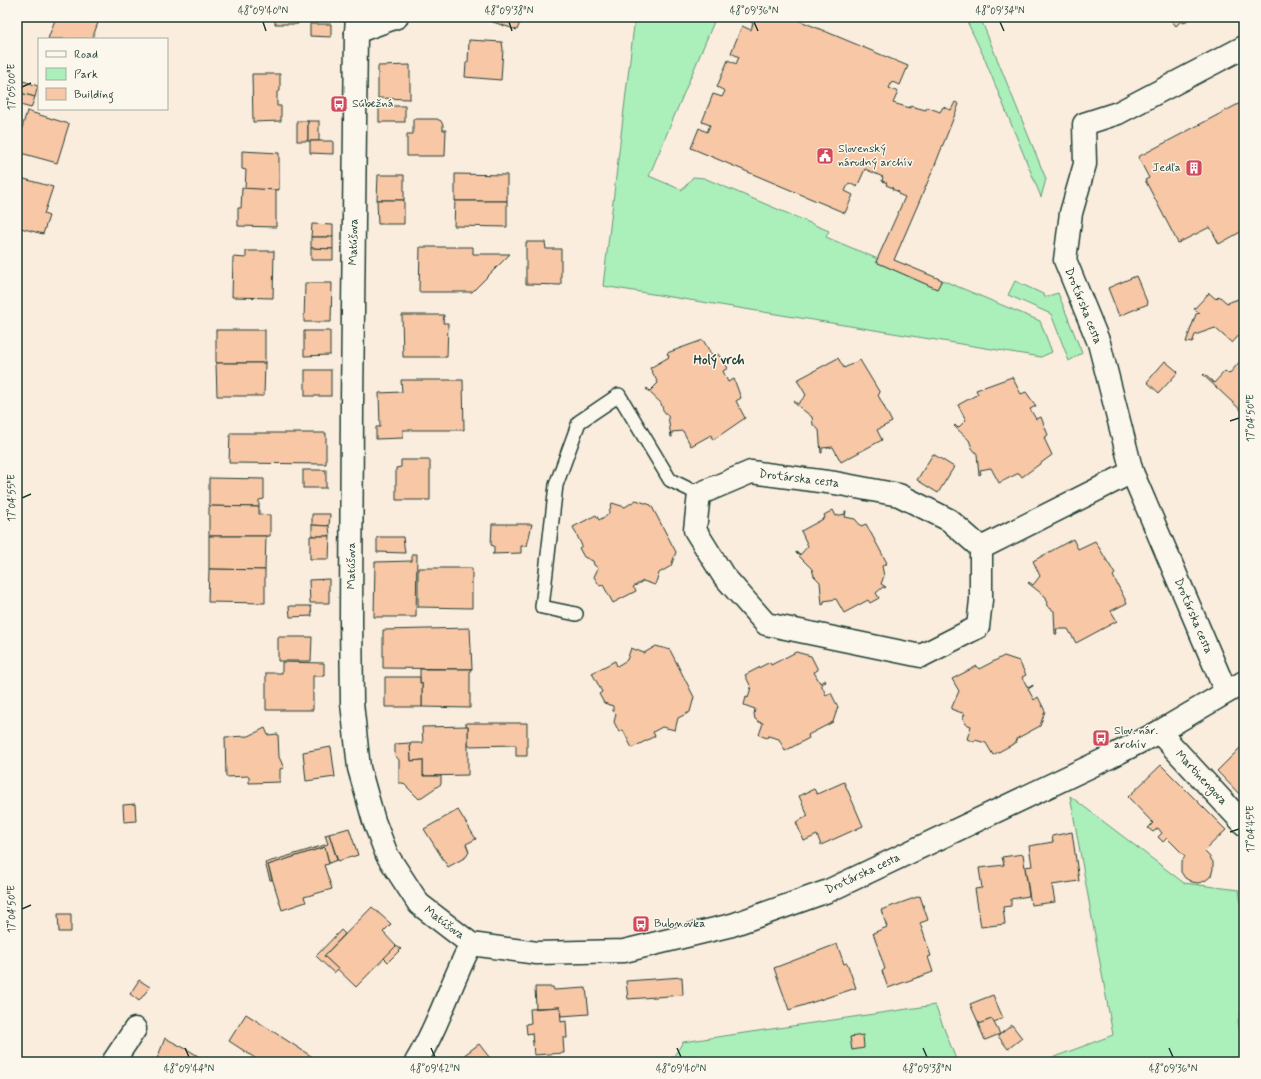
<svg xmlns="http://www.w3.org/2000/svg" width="1261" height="1079" viewBox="0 0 1261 1079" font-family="Mynerve,sans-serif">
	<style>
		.green { fill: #abefba; stroke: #659677 }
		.building { fill: #f7c7a6; stroke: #1f3d34 }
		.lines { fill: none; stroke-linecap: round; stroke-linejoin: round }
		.lane-casing { stroke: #1f3d34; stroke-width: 16 }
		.street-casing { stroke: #1f3d34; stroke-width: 25 }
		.lane { stroke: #fbf7ec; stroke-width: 13 }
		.street { stroke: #fbf7ec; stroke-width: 22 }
		.ticks { fill: none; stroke: #1f3d34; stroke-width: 1.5 }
		.labels { text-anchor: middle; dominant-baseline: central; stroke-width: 3; stroke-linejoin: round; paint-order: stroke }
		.poi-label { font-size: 12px; fill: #1f3d34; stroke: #fbf7ec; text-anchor: start }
		.street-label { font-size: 12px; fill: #1f3d34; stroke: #fbf7ec }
		.neighbourhood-label { font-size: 13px; font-weight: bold; fill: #1f3d34; stroke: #fbf7ec }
		.neatline { fill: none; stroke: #1f3d34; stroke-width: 1.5 }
		.ticks-label { font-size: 10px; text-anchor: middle; fill: #1f3d34 }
	</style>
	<rect width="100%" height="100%" fill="#faedde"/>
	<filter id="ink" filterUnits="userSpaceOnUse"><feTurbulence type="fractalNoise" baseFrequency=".025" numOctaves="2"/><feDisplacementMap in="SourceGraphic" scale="8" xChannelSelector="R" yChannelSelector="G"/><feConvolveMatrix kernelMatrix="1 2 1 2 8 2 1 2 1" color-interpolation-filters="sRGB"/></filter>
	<g filter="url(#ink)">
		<g class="green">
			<polygon points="635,17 716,17 649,176 682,190 693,177 704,178 829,231 826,237 878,259 876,262 937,289 942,280 1040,321 1052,352 1041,357 603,286"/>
			<polygon points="965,17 980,17 1046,179 1041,197 983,55"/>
			<polygon points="1015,281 1043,294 1045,297 1058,293 1082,353 1069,361 1051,314 1008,295"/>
			<polygon points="1070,796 1184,883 1239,890 1244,924 1244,1002 1238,1021 1244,1055 1244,1062 1041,1062 1113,1035"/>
			<polygon points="935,1005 957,1062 670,1062 683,1042"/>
		</g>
		<g class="building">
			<polygon points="56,17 92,17 99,20 92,39 48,39"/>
			<polygon points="275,17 315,17 315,19 298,19 298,24 275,24"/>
			<polygon points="478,17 522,17 517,30"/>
			<polygon points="746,17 791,17 908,66 900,85 892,82 889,88 898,92 893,103 910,108 910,106 926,110 927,107 940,112 943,107 951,110 955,102 959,104 935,165 894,260 942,280 937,289 876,262 905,197 898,194 899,192 892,189 893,188 886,185 887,183 882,181 883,177 865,169 857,187 849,183 845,191 853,195 845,213 691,148 699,128 707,132 710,125 702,122 713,94 722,97 725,91 717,87 728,60 736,64 739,57 731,53 742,26 751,30 753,23 745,19"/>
			<polygon points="1168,17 1191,17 1184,23 1181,21 1176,26"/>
			<polygon points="310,24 331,24 331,37 310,36"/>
			<polygon points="469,40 502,42 503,49 501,80 465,77 466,63 468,62"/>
			<polygon points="410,65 410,99 378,98 378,66"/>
			<polygon points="252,74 280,74 280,91 277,92 277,106 281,106 281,121 253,122"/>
			<polygon points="17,79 38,86 35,97 17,92"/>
			<polygon points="17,92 35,97 31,108 17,104"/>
			<polygon points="1244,101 1244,230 1219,244 1210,227 1178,243 1145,180 1149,178 1138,157"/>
			<rect x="379" y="106" width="26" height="16"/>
			<polygon points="27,111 69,124 57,163 17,152 17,145"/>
			<polygon points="413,119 437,119 441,121 443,125 443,130 446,130 445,156 407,156 407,134 413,134"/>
			<rect x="297" y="121" width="11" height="20"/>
			<rect x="308" y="121" width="11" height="20"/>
			<polygon points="310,141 333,141 333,154 310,153"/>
			<polygon points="242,151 279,153 279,190 245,189 246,170 242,169"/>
			<polygon points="455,174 507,175 507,201 455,201"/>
			<polygon points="378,175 404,175 404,200 377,200"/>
			<polygon points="17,177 53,187 44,214 49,216 43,234 17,227 17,221 19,215 17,214"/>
			<polygon points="242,188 276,190 276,227 238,226 238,208 241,208"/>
			<polygon points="377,200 404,200 404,224 378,224"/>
			<polygon points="455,201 507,201 507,227 454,226"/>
			<polygon points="312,224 333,225 333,237 311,237"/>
			<polygon points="311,237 333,237 333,249 311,248"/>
			<polygon points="526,242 545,242 546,249 561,249 561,285 526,284"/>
			<polygon points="420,247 473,247 473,254 510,254 472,292 419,292"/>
			<polygon points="311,248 333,249 333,260 311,260"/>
			<polygon points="246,251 274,251 273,298 232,297 233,257 246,258"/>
			<polygon points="1136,276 1148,304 1119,316 1108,288"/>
			<polygon points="305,283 332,283 331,322 304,322"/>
			<polygon points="1209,293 1216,299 1219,296 1227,303 1244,297 1244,316 1243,316 1244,318 1244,330 1232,343 1215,328 1195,335 1192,343 1186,342 1196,314 1200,313 1194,309"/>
			<polygon points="402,315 444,315 443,323 448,323 447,357 403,357"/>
			<rect x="216" y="330" width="49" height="33"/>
			<polygon points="304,331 330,331 330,355 304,356"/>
			<polygon points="703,340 713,357 718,354 728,368 723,371 728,382 734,379 741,398 736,401 745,418 713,440 711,435 691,446 683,431 672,432 672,437 671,437 668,416 663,410 661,403 646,389 647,388 650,391 658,383 650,368 669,357 667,353"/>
			<polygon points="838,358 844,368 860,360 880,393 878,395 892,422 877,430 882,440 841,462 833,447 822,448 822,453 821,453 819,430 813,425 812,417 793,402 794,401 798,404 806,395 797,380"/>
			<polygon points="1242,359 1244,361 1244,413 1203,375 1204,374 1214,383 1225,371 1229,374"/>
			<polygon points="1165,361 1178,372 1159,393 1147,382"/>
			<polygon points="216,363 265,363 264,396 217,396"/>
			<rect x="305" y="370" width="26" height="26"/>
			<polygon points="1012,377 1021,394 1026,392 1036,406 1030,409 1036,419 1041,417 1048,435 1044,438 1052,455 1022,477 1019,473 999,483 991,468 980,470 981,474 979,475 977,454 972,448 969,440 954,426 955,425 958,428 966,420 958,405 978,394 976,390"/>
			<polygon points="401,380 463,380 464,430 403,430 403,438 376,439 376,427 380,427 379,393 402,392"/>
			<polygon points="17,406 22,407 17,428"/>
			<polygon points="230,433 326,433 326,464 229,463"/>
			<polygon points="933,454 954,467 938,493 917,480"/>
			<polygon points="401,460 430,460 430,500 396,500 396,468 401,467"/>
			<rect x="303" y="470" width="23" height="18"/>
			<polygon points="209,478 264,479 264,499 259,500 259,507 209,506"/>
			<polygon points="636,500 651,505 676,552 671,566 659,573 655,585 643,581 633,587 636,591 613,603 603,585 600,586 594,577 598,568 594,565 593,561 584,557 579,548 582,546 573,527 596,515 599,520 608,515 612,503 625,507"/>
			<polygon points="209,506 259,507 259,514 270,515 270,536 209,536"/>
			<polygon points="833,510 836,516 845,514 845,511 846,511 845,517 855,519 861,526 866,524 887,563 882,566 884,576 881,584 886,587 885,588 883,587 876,593 879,598 870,603 868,600 844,613 836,599 824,601 824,604 822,605 820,582 814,576 812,569 796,553 796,552 800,555 808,546 801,531 825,518 824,515"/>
			<polygon points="312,514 330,514 329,526 312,525"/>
			<polygon points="492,524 532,524 527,546 521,546 521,553 492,554 494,553 494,546 491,545"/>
			<polygon points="312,525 329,526 330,536 312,536"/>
			<polygon points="209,536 266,536 265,570 209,569"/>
			<polygon points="310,536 330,536 329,559 310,559"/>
			<polygon points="377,537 403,537 405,553 377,552"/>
			<polygon points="1073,539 1078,549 1095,541 1115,574 1113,576 1127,603 1111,611 1117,621 1076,643 1068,629 1056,629 1057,634 1055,634 1054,611 1047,606 1046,597 1028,583 1029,582 1033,585 1040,576 1033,561"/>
			<polygon points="412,554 417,554 416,617 374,617 375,562 412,561"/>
			<polygon points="418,568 472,568 472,608 418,607"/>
			<polygon points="209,569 265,570 265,603 208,602"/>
			<polygon points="329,579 329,603 310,603 309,580"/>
			<polygon points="289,606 311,606 312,616 290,617"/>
			<polygon points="470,628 472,669 383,668 383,630"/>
			<polygon points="278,637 312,637 311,661 278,661"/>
			<polygon points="656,646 670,650 694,697 690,712 678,718 675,730 662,727 653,732 655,736 632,748 623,730 619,732 614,722 616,714 613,711 613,706 604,703 599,694 602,692 592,673 615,661 617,666 627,660 631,648 644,653"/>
			<polygon points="796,652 811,656 818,670 814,672 820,683 825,680 826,682 821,684 826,695 831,693 838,707 833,722 808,735 809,738 785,751 779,739 768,736 767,738 759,735 763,723 759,722 755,719 754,714 755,709 744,705 746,697 748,698 751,687 745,675 770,662 771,665"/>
			<polygon points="1004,656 1019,661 1026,675 1022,677 1028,688 1033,685 1033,686 1028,689 1034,700 1038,697 1045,711 1040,726 1016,739 1017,742 993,755 986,743 975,740 974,742 967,739 971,726 966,724 964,721 963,717 965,714 951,709 959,691 952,679 977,666 979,669"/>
			<polygon points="282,662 324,663 324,676 313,676 313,710 266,710 266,673 282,673"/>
			<polygon points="420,669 472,669 470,670 470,708 422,707 422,683 420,683"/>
			<polygon points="385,677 420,677 420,683 422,683 422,707 385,707"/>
			<polygon points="466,723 527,723 527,756 516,756 516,745 468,746 468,726 466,726"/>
			<polygon points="468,726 468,775 423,776 423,760 411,761 410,743 423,743 422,727"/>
			<polygon points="265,728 268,735 278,734 279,757 284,768 280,769 280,782 249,783 249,776 226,777 225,737 249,736"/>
			<polygon points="410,743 411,761 423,760 423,776 441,776 441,784 419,799 403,783 399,783 399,760 394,754 395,754 395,744"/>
			<polygon points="1244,744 1244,799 1217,771"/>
			<polygon points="331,747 335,777 306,781 303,752"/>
			<polygon points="1161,765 1226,830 1204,851 1209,856 1213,862 1213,869 1211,876 1205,881 1198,883 1192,882 1185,878 1181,872 1181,863 1185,856 1167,838 1163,842 1158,837 1162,833 1158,828 1153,832 1148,828 1153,823 1128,797"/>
			<polygon points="844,782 863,826 821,845 817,835 804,841 796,822 808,816 799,796 814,789 817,794"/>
			<polygon points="135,804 136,821 124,822 123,805"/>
			<polygon points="458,810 476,839 466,844 469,852 466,857 448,867 424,829"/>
			<polygon points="349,828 358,855 338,861 329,834"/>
			<polygon points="1072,832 1079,881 1052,885 1055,902 1031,905 1025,867 1032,866 1029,846 1053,842 1052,836"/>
			<polygon points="329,834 337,860 329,863 325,847 268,865 272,880 270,880 265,863 328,844 325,835"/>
			<polygon points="325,847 329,864 324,865 332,889 304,897 306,902 282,910 268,865"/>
			<polygon points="1023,854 1029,896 1011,899 1011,906 1003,907 1005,924 981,927 975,889 982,888 979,868 1004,865 1002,857"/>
			<polygon points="920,896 928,920 920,923 931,956 928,957 933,972 888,988 882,971 885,969 873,933 887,927 881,910"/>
			<polygon points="372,907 391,924 383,932 396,946 356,987 324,956"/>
			<polygon points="58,914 71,914 71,932 59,932"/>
			<polygon points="341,930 345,934 324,956 338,969 334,973 316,956"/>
			<polygon points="837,944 844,964 847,963 856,988 789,1010 774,968"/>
			<polygon points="396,946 401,949 388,962 384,958"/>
			<polygon points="682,977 683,995 628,999 626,981"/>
			<polygon points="139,980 150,987 139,1001 130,994"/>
			<polygon points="535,987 553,987 554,990 586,988 589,1014 561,1016 560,1007 536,1008"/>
			<polygon points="993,995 1003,1018 994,1022 992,1019 979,1024 970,1004"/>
			<polygon points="560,1007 561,1022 566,1021 567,1038 563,1038 564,1053 534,1055 532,1033 527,1034 526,1024 531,1023 530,1009"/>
			<polygon points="246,1014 314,1058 312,1062 252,1062 255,1058 229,1041"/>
			<polygon points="992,1019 1000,1034 985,1040 978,1024"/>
			<polygon points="1012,1025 1022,1038 1008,1049 998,1036"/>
			<polygon points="863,1035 864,1048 852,1050 850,1037"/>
			<polygon points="165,1038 190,1051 198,1056 195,1061 197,1062 160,1062 157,1059"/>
			<polygon points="479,1044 493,1062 455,1062"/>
		</g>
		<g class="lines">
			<g class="lane-casing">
				<polyline id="lane" points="576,614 542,607 556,485 579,422 619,395 670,480 699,494"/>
			</g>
			<g class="street-casing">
				<g id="street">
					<polyline points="357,17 356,32 352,404 351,619 352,703 359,768 374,821 387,855 419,904 471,944 537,953 624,951 732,925 828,891 1110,757 1159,732 1244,682"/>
					<polyline points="356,32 397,17"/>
					<polyline points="981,548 981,600 978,627 921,656 766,624 723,575 695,530 699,494 751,472 835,483 899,495 949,520 981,548 1132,472"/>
					<polyline points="1226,692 1132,472 1099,343 1065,260 1071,213 1085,164 1084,124 1118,113 1244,47"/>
					<polyline points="1159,732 1244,824"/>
					<polyline points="113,1062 135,1029"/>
					<path d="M416,1062C439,1025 451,982 471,944"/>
				</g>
			</g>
			<use href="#lane" class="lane"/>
			<use href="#street" class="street"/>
		</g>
	</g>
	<path class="ticks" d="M263,22L266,31M509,22L512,31M754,22L758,31M1000,22L1004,31M22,87L31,83M1230,421L1239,418M22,498L31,494M1230,832L1239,829M22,909L31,905M185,1048L189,1057M431,1048L435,1057M677,1048L681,1057M923,1048L927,1057M1169,1048L1173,1057"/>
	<defs>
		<g id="bus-square" transform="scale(0.9)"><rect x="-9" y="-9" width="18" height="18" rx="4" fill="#d1495b" stroke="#fbf7ec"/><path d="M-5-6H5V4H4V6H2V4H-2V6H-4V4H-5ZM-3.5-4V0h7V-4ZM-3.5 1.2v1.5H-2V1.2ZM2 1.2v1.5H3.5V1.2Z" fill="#fff"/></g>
		<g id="civic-square" transform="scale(0.9)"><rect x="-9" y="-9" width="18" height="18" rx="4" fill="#d1495b" stroke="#fbf7ec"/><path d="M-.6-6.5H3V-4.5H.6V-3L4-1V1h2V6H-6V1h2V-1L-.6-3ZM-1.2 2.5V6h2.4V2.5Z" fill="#fff"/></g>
		<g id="building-square" transform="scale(0.9)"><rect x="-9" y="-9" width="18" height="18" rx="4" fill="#d1495b" stroke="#fbf7ec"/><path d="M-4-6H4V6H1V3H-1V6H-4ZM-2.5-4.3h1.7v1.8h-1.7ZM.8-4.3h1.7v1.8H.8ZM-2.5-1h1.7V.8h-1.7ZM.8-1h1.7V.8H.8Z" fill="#fff"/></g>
	</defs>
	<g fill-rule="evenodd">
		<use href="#bus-square" x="339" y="104"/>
		<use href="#civic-square" x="825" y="156"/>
		<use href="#building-square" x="1194" y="168"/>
		<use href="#bus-square" x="1101" y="738"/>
		<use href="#bus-square" x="641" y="924"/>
	</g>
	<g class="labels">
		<g class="poi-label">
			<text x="352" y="104">Súbežná</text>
			<text x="838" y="149">Slovenský<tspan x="838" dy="14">národný archív</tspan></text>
			<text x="1181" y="168" text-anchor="end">Jedľa</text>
			<text x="1114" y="731">Slov. nár.<tspan x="1114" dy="14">archív</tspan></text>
			<text x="654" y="924">Bubnovka</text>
		</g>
		<g class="street-label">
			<text transform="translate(354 242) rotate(-89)">Matúšova</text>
			<text transform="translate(1083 306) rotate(68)">Drotárska cesta</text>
			<text transform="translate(799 479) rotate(7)">Drotárska cesta</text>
			<text transform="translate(352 566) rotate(-90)">Matúšova</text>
			<text transform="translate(1193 616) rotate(67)">Drotárska cesta</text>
			<text transform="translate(1201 778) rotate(47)">Martinengova</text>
			<text transform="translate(863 874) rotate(-25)">Drotárska cesta</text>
			<text transform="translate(444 923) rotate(37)">Matúšova</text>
		</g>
		<g class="neighbourhood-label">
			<text x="719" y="360">Holý vrch</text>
		</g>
	</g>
	<rect width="1261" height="1079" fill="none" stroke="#fbf7ec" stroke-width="44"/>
	<rect x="38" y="38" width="130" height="72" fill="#fbf7ec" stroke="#a3ada2"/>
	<rect x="46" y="51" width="20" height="6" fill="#fbf7ec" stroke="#a3ada2"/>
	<text x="74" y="58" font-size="12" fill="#1f3d34">Road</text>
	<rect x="46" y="68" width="20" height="12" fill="#abefba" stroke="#a3ada2"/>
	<text x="74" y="78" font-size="12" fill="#1f3d34">Park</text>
	<rect x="46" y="88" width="20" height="12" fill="#f7c7a6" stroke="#a3ada2"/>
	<text x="74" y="98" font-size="12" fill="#1f3d34">Building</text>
	<rect x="22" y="22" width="1217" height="1035" class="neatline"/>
	<g class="ticks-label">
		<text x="263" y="14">48°09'40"N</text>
		<text x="509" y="14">48°09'38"N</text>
		<text x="754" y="14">48°09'36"N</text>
		<text x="1000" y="14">48°09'34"N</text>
		<text transform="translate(11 87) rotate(-90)" y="4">17°05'00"E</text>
		<text transform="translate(1250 418) rotate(-90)" y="4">17°04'50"E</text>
		<text transform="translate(11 498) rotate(-90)" y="4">17°04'55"E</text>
		<text transform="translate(1250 829) rotate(-90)" y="4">17°04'45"E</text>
		<text transform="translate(11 909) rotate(-90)" y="4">17°04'50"E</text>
		<text x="189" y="1072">48°09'44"N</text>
		<text x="435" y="1072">48°09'42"N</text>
		<text x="681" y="1072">48°09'40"N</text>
		<text x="927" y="1072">48°09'38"N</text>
		<text x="1173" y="1072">48°09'36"N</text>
	</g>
</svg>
